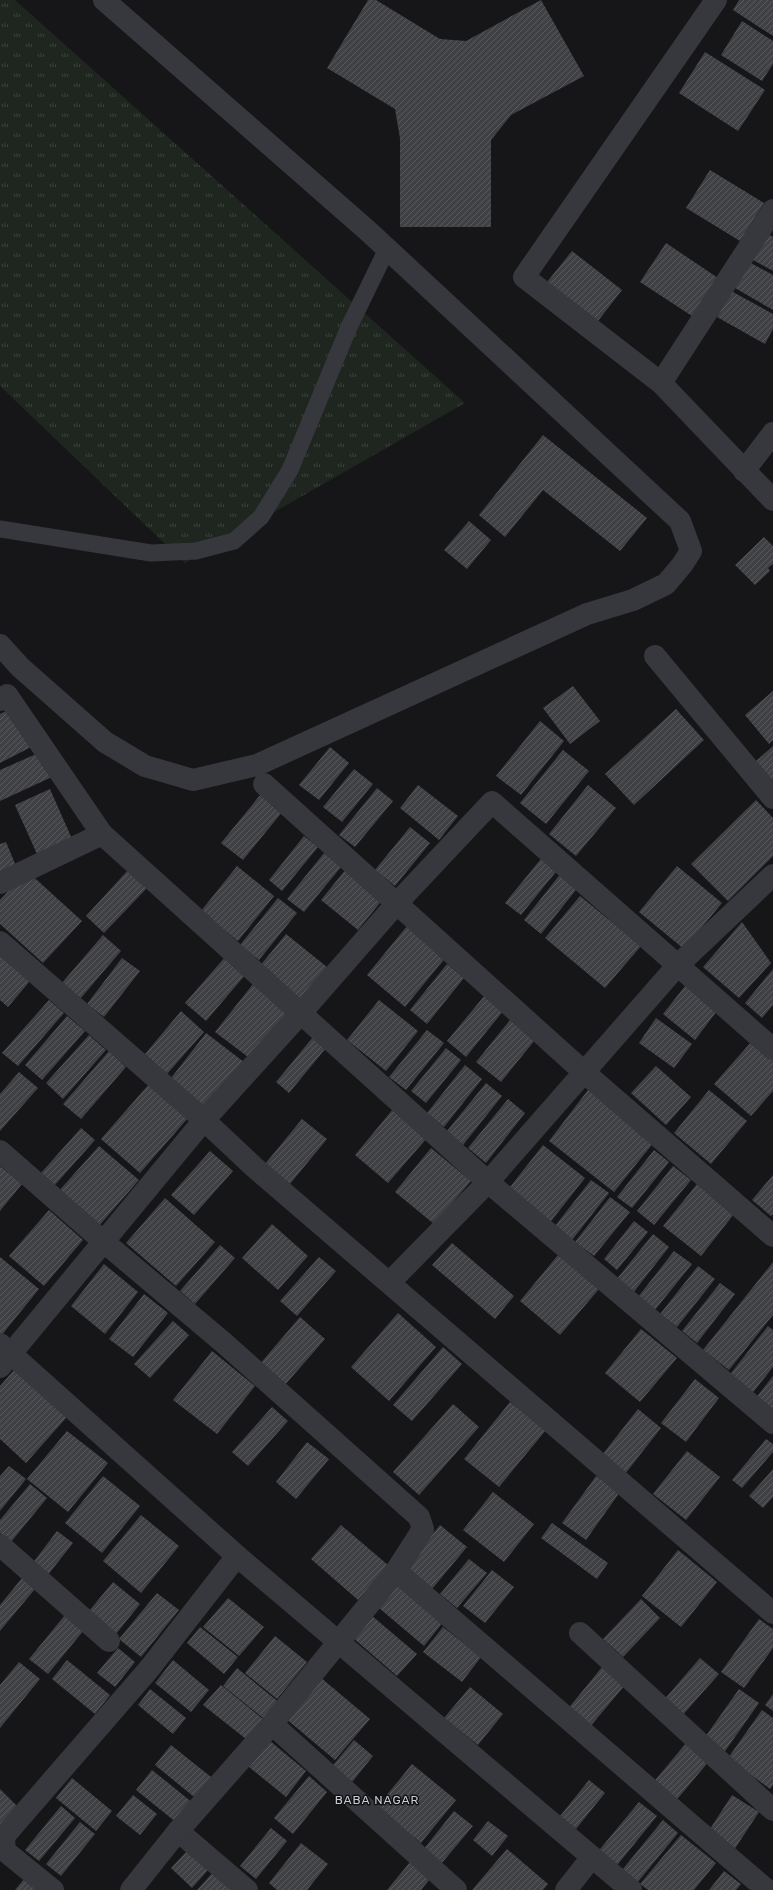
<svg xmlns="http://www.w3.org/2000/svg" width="773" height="1890" viewBox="0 0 773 1890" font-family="Rubik,sans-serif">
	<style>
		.park { fill: url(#park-tufts) }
		.building { fill: url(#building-hatch) }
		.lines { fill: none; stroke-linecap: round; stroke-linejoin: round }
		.lane { stroke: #37383d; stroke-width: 17 }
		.street { stroke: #37383d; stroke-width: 22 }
		.labels { text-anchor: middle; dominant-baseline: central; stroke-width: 3; stroke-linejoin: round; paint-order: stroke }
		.neighbourhood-label { font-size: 12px; letter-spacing: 1px; fill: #c9ccd4; stroke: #111113 }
	</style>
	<defs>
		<pattern id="park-tufts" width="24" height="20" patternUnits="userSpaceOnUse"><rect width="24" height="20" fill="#1e261f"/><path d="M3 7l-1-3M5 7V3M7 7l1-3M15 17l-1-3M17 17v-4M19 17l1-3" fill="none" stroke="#3c433d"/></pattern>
		<pattern id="building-hatch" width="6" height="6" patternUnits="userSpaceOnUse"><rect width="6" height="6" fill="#404145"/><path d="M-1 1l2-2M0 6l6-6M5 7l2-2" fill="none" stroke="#595a5e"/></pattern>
	</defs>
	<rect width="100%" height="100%" fill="#161618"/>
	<polygon class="park" points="0,0 15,0 465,403 185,563 0,386"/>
	<g class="building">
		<polygon points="368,0 376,0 440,39 466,41 541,0 584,76 511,115 491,140 491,227 400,227 400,138 395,109 327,68"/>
		<polygon points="739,0 773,0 773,36 733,10"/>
		<polygon points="742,21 773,41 773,64 762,81 721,55"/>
		<polygon points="705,52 765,90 738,131 679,93"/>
		<polygon points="710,170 764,203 740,241 686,208"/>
		<polygon points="768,234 773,237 773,271 753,260"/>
		<polygon points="666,243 721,280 695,318 640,282"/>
		<polygon points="572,251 622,290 598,321 547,282"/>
		<polygon points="749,262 773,275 773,310 735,288"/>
		<polygon points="731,291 773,314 773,329 765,344 717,317"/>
		<polygon points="543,435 647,518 620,551 543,490 505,537 479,515"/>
		<polygon points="469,521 491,540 467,569 444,550"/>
		<polygon points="764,537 773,546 773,564 768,568 770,571 755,585 735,565"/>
		<polygon points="573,686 600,721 570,744 543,708"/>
		<polygon points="773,691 773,740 769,744 745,715"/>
		<polygon points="10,709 31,747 0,763 0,714"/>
		<polygon points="676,709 704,740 634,805 605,774"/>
		<polygon points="540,721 564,741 521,795 496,776"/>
		<polygon points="773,746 773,781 756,761"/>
		<polygon points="330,747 349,763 319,800 299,785"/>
		<polygon points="563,750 589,771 546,824 520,803"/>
		<polygon points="43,751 54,776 0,801 0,770"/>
		<polygon points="354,769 373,784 342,822 323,807"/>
		<polygon points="418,785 458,816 439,840 400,808"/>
		<polygon points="588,785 616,808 576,856 549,834"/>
		<polygon points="377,788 393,801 355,847 339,835"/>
		<polygon points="50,789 72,839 37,854 15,805"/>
		<polygon points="261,794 283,811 243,860 221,843"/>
		<polygon points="756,800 773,818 773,856 728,901 691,864"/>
		<polygon points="410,827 430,843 395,886 375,870"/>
		<polygon points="304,836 318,847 282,891 269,880"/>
		<polygon points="6,842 16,866 0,872 0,844"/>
		<polygon points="324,853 341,867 304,912 287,899"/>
		<polygon points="544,855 559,868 521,915 505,903"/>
		<polygon points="237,866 274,896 238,941 201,911"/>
		<polygon points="677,866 722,903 684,949 639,912"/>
		<polygon points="346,869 383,899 358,930 321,900"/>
		<polygon points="128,870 147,888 104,933 86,916"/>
		<polygon points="27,871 82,921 43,963 0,924 0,900"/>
		<polygon points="562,872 579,886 541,934 524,920"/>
		<polygon points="580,896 641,946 605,988 545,938"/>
		<polygon points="278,898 297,913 259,960 240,945"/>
		<polygon points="742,922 771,963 739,998 703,967"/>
		<polygon points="407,926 446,957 405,1007 367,975"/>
		<polygon points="286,934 327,967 299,1000 259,967"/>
		<polygon points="103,935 121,951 80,999 61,984"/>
		<polygon points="0,956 30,981 8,1007 0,1000"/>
		<polygon points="226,956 246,974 206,1021 185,1003"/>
		<polygon points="122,958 140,971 104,1017 87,1004"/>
		<polygon points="447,964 464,978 427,1024 410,1010"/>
		<polygon points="773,969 773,1005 762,1018 745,1003"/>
		<polygon points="253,984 289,1013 252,1060 215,1032"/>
		<polygon points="685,986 717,1011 695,1040 663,1014"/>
		<polygon points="485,995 504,1010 466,1057 447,1041"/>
		<polygon points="49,1000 64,1013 18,1066 2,1053"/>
		<polygon points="379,1000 418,1031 386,1071 347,1040"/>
		<polygon points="181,1011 204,1032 167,1074 145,1054"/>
		<polygon points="67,1016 85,1031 42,1080 25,1065"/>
		<polygon points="656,1018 692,1044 674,1068 639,1043"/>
		<polygon points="510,1020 535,1040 501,1082 476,1062"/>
		<polygon points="427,1030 444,1043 406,1090 389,1077"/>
		<polygon points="206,1033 244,1062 206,1111 168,1082"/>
		<polygon points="89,1035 106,1050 63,1099 46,1083"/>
		<polygon points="313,1037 326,1048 289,1093 276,1082"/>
		<polygon points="752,1041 773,1059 773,1091 751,1116 714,1084"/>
		<polygon points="446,1048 461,1060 426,1103 411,1091"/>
		<polygon points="109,1051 126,1067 81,1119 63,1104"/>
		<polygon points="465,1065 482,1079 444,1127 427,1113"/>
		<polygon points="656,1066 691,1097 666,1125 631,1093"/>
		<polygon points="19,1072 38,1088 0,1131 0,1094"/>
		<polygon points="486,1083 502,1096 463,1145 447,1131"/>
		<polygon points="149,1084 188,1118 140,1173 101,1139"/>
		<polygon points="588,1090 654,1142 614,1192 549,1141"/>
		<polygon points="709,1090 747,1121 711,1164 674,1133"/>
		<polygon points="508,1099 525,1113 486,1163 468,1148"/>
		<polygon points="393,1109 427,1138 388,1183 355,1155"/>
		<polygon points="302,1119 327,1139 290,1184 265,1164"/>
		<polygon points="81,1128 95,1140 54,1186 41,1173"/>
		<polygon points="543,1145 585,1178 548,1225 506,1192"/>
		<polygon points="99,1146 139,1180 98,1227 58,1192"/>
		<polygon points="431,1148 471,1181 434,1224 395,1192"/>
		<polygon points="654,1150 669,1162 632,1208 617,1197"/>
		<polygon points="210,1151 233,1171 194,1215 171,1195"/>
		<polygon points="0,1166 22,1184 0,1211"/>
		<polygon points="673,1166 691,1180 654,1225 637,1211"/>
		<polygon points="773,1175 773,1214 771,1216 752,1200"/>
		<polygon points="591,1180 609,1193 572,1240 555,1226"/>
		<polygon points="697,1184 734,1214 701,1256 663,1226"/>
		<polygon points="610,1197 630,1212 594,1256 575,1242"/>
		<polygon points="165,1198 215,1242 176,1286 126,1243"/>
		<polygon points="49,1210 83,1240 44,1286 9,1256"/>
		<polygon points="634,1221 648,1232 617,1270 604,1259"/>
		<polygon points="272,1224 308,1256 278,1290 242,1258"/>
		<polygon points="653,1234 669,1247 633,1293 616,1280"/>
		<polygon points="452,1243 514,1296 495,1319 432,1265"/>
		<polygon points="220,1245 235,1258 195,1304 180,1291"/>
		<polygon points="674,1251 692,1264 655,1310 638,1297"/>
		<polygon points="558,1255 599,1289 560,1335 520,1301"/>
		<polygon points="0,1257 39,1289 1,1336 0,1334"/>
		<polygon points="319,1257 336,1271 297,1316 280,1301"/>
		<polygon points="773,1262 773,1315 729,1370 703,1350"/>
		<polygon points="104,1264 138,1292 105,1334 71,1306"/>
		<polygon points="698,1266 715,1279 677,1327 660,1314"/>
		<polygon points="720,1283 735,1294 697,1343 682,1331"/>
		<polygon points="144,1294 168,1313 133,1357 109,1339"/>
		<polygon points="398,1313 436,1347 389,1401 351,1367"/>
		<polygon points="300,1317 325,1339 284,1386 259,1365"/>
		<polygon points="173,1321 189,1335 150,1378 134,1364"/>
		<polygon points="768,1326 773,1330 773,1367 751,1395 728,1377"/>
		<polygon points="641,1329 677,1358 640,1402 605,1373"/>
		<polygon points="443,1347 462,1364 412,1421 393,1405"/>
		<polygon points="212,1351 255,1386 217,1434 173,1400"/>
		<polygon points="14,1370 67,1417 26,1463 0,1439 0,1386"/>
		<polygon points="773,1376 773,1413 755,1399"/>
		<polygon points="695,1379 719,1398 686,1442 661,1423"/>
		<polygon points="510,1402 546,1430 499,1487 464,1459"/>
		<polygon points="453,1404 479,1427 419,1495 393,1472"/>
		<polygon points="272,1407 288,1421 248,1466 232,1452"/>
		<polygon points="638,1409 661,1428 625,1474 602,1455"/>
		<polygon points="67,1431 108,1463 68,1512 27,1479"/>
		<polygon points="766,1439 773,1444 773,1452 742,1488 732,1480"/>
		<polygon points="307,1442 329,1459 296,1499 276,1482"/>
		<polygon points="687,1451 720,1477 686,1520 653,1494"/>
		<polygon points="9,1466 26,1479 0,1511 0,1476"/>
		<polygon points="773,1469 773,1497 763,1508 749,1496"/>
		<polygon points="103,1476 140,1506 102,1553 65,1523"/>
		<polygon points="596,1476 620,1492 586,1540 562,1523"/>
		<polygon points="30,1484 47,1498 11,1542 0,1533 0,1520"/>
		<polygon points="493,1492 534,1524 504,1562 463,1530"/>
		<polygon points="141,1515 179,1546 141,1593 103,1561"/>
		<polygon points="552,1523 608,1563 597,1579 541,1538"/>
		<polygon points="341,1525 388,1565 358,1600 311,1559"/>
		<polygon points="440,1525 467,1547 432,1589 406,1567"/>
		<polygon points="57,1531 73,1543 47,1576 32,1564"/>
		<polygon points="678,1550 717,1582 681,1627 642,1596"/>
		<polygon points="469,1559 487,1573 457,1608 440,1594"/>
		<polygon points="492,1570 514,1587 485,1623 463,1606"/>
		<polygon points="22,1578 35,1589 0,1631 0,1605"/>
		<polygon points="113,1582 140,1604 116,1634 89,1611"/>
		<polygon points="399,1583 444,1621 424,1646 379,1608"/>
		<polygon points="157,1593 179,1610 141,1657 119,1639"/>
		<polygon points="228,1598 264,1627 239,1656 203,1627"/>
		<polygon points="641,1599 660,1618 623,1657 603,1639"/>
		<polygon points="65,1615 84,1630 48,1674 29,1659"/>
		<polygon points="371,1615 417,1654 397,1676 352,1637"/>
		<polygon points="759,1619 773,1629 773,1648 744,1688 721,1672"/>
		<polygon points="200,1627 238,1657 224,1674 187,1643"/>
		<polygon points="443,1627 481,1657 462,1682 423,1652"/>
		<polygon points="275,1636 307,1662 277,1699 245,1673"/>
		<polygon points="118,1648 135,1662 115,1687 97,1673"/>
		<polygon points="700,1658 719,1674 681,1717 663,1701"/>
		<polygon points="67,1660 110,1695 95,1714 52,1679"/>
		<polygon points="173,1660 209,1690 191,1712 155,1683"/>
		<polygon points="19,1662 40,1679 0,1728 0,1685"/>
		<polygon points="602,1667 625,1685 589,1728 567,1710"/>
		<polygon points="237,1668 281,1704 267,1721 223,1686"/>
		<polygon points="320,1677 370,1719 335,1760 285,1718"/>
		<polygon points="221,1685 263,1719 246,1739 203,1705"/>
		<polygon points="470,1687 503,1714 478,1745 444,1718"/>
		<polygon points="150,1689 186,1718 173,1734 138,1705"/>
		<polygon points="739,1689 759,1703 723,1754 703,1740"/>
		<polygon points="773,1694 773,1711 765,1705"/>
		<polygon points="762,1710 773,1718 773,1785 770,1789 728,1758"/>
		<polygon points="354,1740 373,1756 349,1786 329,1770"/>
		<polygon points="270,1741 306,1771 286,1797 249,1767"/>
		<polygon points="687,1742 710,1760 674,1803 651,1785"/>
		<polygon points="171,1745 216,1781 199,1801 155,1765"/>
		<polygon points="412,1764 456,1800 421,1843 377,1807"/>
		<polygon points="152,1770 193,1803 177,1823 136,1790"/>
		<polygon points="309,1776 327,1792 293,1834 274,1818"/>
		<polygon points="72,1778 112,1811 96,1831 56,1798"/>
		<polygon points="589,1780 605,1793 576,1829 560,1816"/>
		<polygon points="0,1789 19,1808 0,1828"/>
		<polygon points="133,1795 157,1814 140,1835 116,1816"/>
		<polygon points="732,1795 759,1812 734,1850 708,1832"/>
		<polygon points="639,1802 657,1816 614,1869 596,1854"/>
		<polygon points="61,1806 75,1818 39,1861 25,1850"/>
		<polygon points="454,1811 473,1826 441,1864 423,1850"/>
		<polygon points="663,1820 678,1833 637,1883 622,1870"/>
		<polygon points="488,1821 508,1836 492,1856 473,1840"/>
		<polygon points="80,1822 95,1834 61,1876 46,1864"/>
		<polygon points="271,1828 287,1841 256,1879 240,1866"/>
		<polygon points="681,1835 716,1863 694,1890 648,1890 640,1884"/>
		<polygon points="301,1843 328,1864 307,1890 277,1890 269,1883"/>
		<polygon points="507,1849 548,1884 543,1890 472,1890"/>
		<polygon points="187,1851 208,1870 192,1888 171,1868"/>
		<polygon points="410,1862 430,1879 421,1890 387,1890"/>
		<polygon points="215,1870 233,1890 197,1890"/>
		<polygon points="724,1871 741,1884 736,1890 709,1890"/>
		<polygon points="24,1879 38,1890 15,1890"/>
	</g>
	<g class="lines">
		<polyline class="lane" points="0,529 151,553 196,551 234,541 261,517 290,470 349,327 387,249"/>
		<g class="street">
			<polyline points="716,0 524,277 661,383 773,500"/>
			<polyline points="661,383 773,210"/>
			<polyline points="744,471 773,433"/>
			<polyline points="0,645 20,667 105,742 145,766 193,780 257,765 587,614 633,600 666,584 682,565 691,551 680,521 368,231 104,0"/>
			<polyline points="655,656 773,798"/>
			<polyline points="0,700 7,695 102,834 488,1182 773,1423"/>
			<polyline points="264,784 585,1073 773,1236"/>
			<polyline points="0,883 102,834"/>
			<polyline points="0,942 204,1120 254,1167 773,1613"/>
			<polyline points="0,1151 104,1242 224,1343 419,1517 423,1529 396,1571"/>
			<polyline points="390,1282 488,1182 677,966 773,875"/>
			<polyline points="0,1344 237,1556 631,1890"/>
			<polyline points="0,1367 204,1120 301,1013 397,903 492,802 773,1049"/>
			<polyline points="0,1545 109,1641"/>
			<polyline points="580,1633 773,1810"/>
			<polyline points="178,1831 247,1890"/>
			<polyline points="53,1890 5,1851 4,1840 6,1834 149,1669 237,1556"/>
			<polyline points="131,1890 178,1831 272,1724"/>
			<polyline points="456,1890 272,1724 396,1571 767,1890"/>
			<polyline points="566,1890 592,1857"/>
		</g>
	</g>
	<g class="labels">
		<g class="neighbourhood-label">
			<text x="377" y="1800">BABA NAGAR</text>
		</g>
	</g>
</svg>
